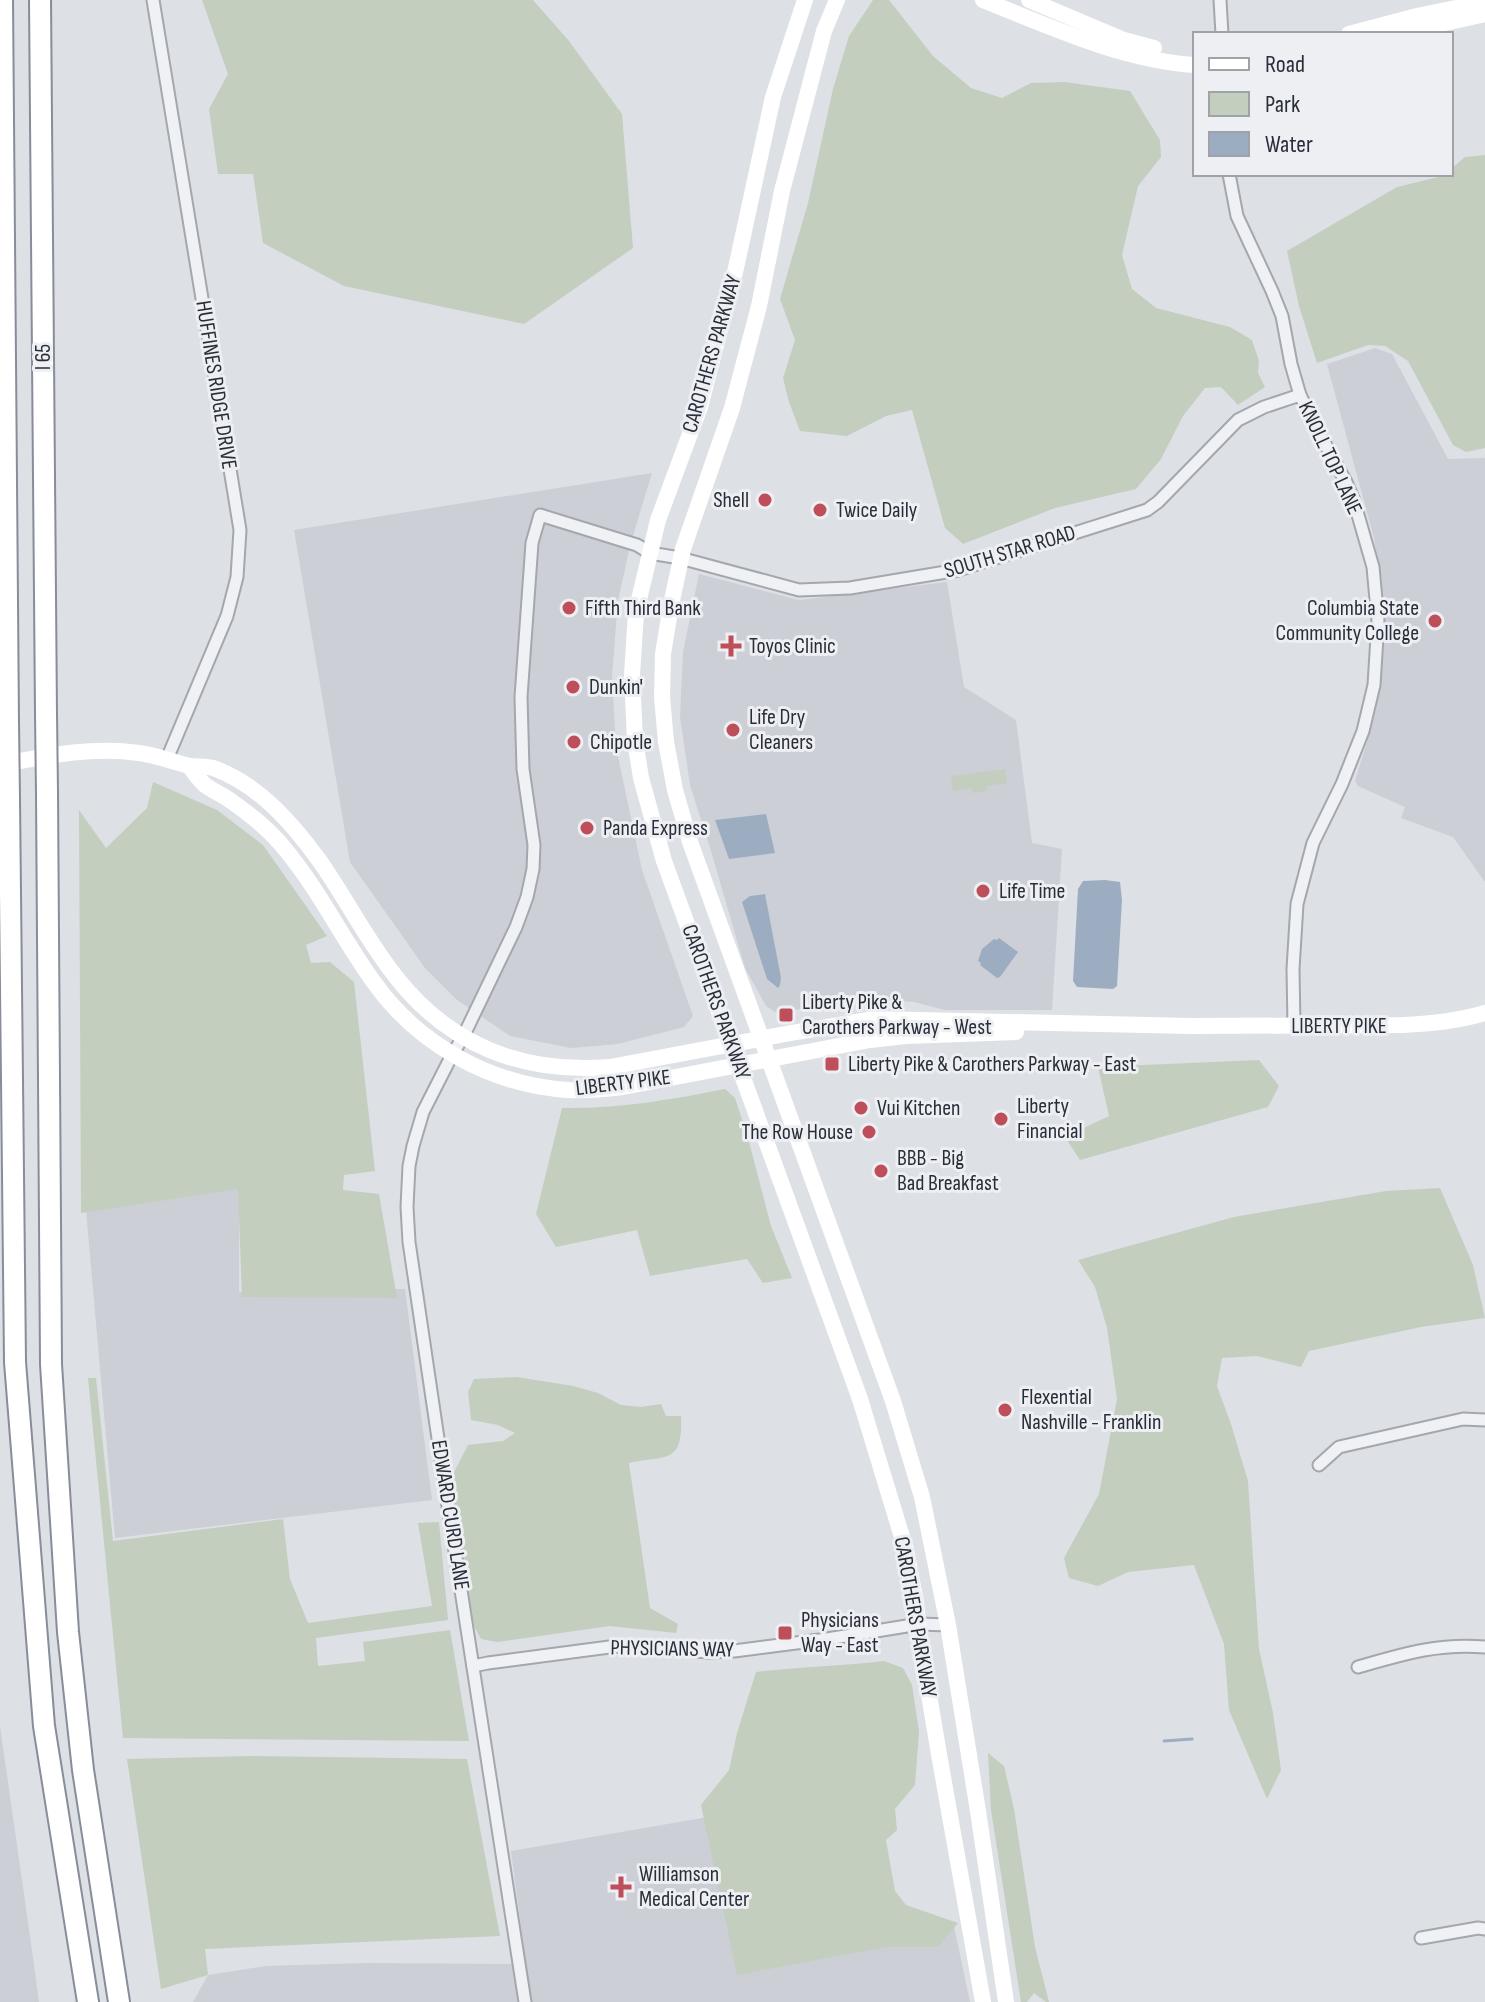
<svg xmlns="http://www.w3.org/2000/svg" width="1485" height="2002" viewBox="0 0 1485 2002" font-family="'Sofia Sans Condensed',sans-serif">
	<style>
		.built { fill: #cccfd6 }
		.green { fill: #c3cebf }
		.water { fill: #9cadc2 }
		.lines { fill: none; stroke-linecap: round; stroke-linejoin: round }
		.stream { stroke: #9cadc2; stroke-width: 3 }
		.street-casing { stroke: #a3a7ae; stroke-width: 15 }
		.highway-casing { stroke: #878d9a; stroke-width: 24 }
		.street { stroke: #f0f1f4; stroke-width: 11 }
		.secondary { stroke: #fff; stroke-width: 16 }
		.highway { stroke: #fff; stroke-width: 20 }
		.highway-bridge-casing { stroke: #878d9a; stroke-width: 24; stroke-linecap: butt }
		.highway-bridge { stroke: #fff; stroke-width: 20 }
		.poi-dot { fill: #be4e5a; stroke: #edeff3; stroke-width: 3 }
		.labels { text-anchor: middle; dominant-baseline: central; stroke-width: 6; stroke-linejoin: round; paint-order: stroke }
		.street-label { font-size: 22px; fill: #292e3a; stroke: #edeff3 }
		.poi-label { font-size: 22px; fill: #292e3a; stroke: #edeff3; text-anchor: start }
	</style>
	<rect width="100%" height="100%" fill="#dde0e5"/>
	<g class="built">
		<polygon points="1375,348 1392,354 1448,459 1485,458 1485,882 1453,837 1401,818 1405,807 1358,786 1355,781 1372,725 1378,694 1385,634 1384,607 1374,538 1327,364"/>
		<polygon points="652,473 631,542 618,600 612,676 616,747 642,870 693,1016 684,1027 618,1044 571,1048 510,1036 457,1000 425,968 350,862 294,530"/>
		<polygon points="699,574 799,600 947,582 964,687 1016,720 1032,843 1062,849 1052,1010 945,1010 914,1002 864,998 777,1013 766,1006 745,968 711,851 690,785 680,717 683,652"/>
		<polygon points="239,1187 239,1292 405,1289 432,1500 115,1538 86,1210"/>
		<polygon points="0,1726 30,1936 39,2002 0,2002"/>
		<polygon points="714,1816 738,1959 953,1922 970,2002 193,2002 208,1975 266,1966 366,1963 526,1964 511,1851"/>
	</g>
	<g class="green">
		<polygon points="202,0 533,0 569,41 622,114 633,248 524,324 344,286 263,243 253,174 218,174 209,109 228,74"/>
		<polygon points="873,0 889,0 933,56 971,88 1002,98 1031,83 1064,82 1130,91 1160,140 1161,157 1138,186 1122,255 1132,289 1156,308 1230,327 1252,340 1259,361 1258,373 1265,387 1238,405 1221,387 1205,388 1183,416 1161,459 1136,489 1055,508 963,544 945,528 912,410 886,416 847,436 800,431 789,402 783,378 795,340 780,299 808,203 833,89 849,36"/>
		<polygon points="1485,155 1485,448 1466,452 1453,445 1408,361 1385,346 1368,345 1317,363 1299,306 1287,251 1397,187 1451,174 1451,169 1465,157"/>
		<polygon points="1005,769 1007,783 986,786 987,791 972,793 971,788 953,791 951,776"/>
		<polygon points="153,782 217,810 263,845 327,936 306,945 311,963 330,962 354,982 375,1171 344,1175 343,1190 379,1194 397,1298 242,1297 238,1189 81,1213 79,810 106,848 147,808"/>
		<polygon points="1259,1060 1279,1086 1268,1107 1080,1160 1065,1137 1109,1116 1098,1067"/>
		<path d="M725,1089L735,1098L748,1138L771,1226L792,1278L763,1283L747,1259L650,1276L637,1230L556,1247L536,1214L562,1108C619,1109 669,1100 725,1089Z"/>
		<polygon points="1440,1188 1473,1265 1485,1318 1421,1327 1309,1351 1301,1367 1257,1356 1222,1358 1217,1386 1231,1424 1248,1481 1259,1649 1273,1713 1281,1770 1267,1799 1229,1710 1224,1644 1194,1565 1128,1572 1098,1586 1069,1578 1064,1558 1099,1494 1117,1399 1107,1328 1095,1287 1078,1260 1234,1217 1386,1191"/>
		<path d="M517,1377L573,1386L598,1393L621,1405L641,1407L661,1404L666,1416H681C683,1465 667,1455 629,1463L650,1608L678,1624L676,1633L610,1626L497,1642L481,1639L473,1624L449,1482L468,1445L503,1441L515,1433L498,1425L471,1420L468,1392L474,1379Z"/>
		<polygon points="88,1378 96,1378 113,1541 283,1519 290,1579 308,1623 432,1606 418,1523 439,1522 448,1620 316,1638 318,1666 365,1661 363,1642 450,1630 469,1741 123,1738"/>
		<path d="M884,1661L903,1668L912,1685L919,1732L915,1785L895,1809L897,1830L886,1840L895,1891L906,1905L958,1923L938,1947H886L737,1975L701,1805L729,1770L737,1733L756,1672C799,1667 841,1666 884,1661Z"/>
		<polygon points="988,1753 1004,1766 1014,1809 1035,1947 1049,2002 1046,2002 1034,1993 1027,2002 1021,2002 991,1810"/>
		<polygon points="249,1756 467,1759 500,1936 205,1949 208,1975 161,1989 127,1759"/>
	</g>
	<g class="water">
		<polygon points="766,814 775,853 729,859 715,820"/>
		<polygon points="1105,880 1120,882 1122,900 1117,986 1113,989 1077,987 1073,981 1078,889 1083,881"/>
		<polygon points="765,894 781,978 780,985 778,988 767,979 742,902 750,896"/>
		<polygon points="999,938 1018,952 1000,977 997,978 980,965 981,963 978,961 982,949 994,939 997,940"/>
	</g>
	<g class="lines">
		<polyline class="stream" points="1164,1741 1192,1739"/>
		<g class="street-casing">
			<g id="street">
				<polyline points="153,0 240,530 237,577 227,616 167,759"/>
				<polyline points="1220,0 1222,34"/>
				<polyline points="1229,174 1237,216 1272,291 1282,316 1291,364 1300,395 1318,431 1346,482 1354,501 1373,567 1378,621 1374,685 1363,731 1342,784 1313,843 1297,904 1293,969 1294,1026"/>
				<polyline points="1319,1465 1339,1447 1463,1419 1485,1420"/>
				<polyline points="473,1666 488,1663 617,1646 647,1647 708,1652 734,1651 827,1639 919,1624 948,1625"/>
				<path d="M1358,1667C1403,1654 1438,1643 1485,1647"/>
				<polyline points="1421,1938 1478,1928 1485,1929"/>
				<polyline points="525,2002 449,1513 409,1242 407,1207 409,1166 413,1146 423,1112 452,1055 463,1037 516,927 527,897 533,869 534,845 523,769 521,697 532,543 540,515 637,545 650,553 680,558 799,590 850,588 958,570 1147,510 1158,502 1238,420 1264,407 1300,395"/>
			</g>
		</g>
		<g class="highway-casing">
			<g id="highway">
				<polyline points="2,0 8,722"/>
				<polyline points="40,0 46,714"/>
				<polyline points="47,793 51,1364 68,1632 83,1770 119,2002"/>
				<polyline points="9,799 15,1362 44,1726 88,2002"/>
			</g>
		</g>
		<use href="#street" class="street"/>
		<g class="secondary">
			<polyline points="805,0 773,97 736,268 700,407 658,520 636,612 632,675 635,740 641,778 664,861 860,1399 906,1550 916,1602 921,1648 940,1760 983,2002"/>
			<polyline points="837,0 824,31 782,191 759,306 732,408 683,549 671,605 663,654 662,697 666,742 675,790 690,842 893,1401 922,1497 948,1625 978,1811 1006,2002"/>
			<path d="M983,0C1051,27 1121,60 1195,65"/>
			<polyline points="1029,0 1124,40 1154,48"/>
			<polyline points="1349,34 1417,16 1485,2"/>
			<polyline points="1395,34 1485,14"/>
			<path d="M0,765C46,756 91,746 139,753C155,755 170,761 186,765C195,768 206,765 216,769C260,786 292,823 319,860C346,898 367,941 396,977C450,1046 524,1074 610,1067L791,1033L874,1019L1192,1026L1403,1025C1431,1024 1458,1021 1485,1013"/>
			<path d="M189,766C194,772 199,780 205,785C213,791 223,795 231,801C251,815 270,830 285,849C319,890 342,938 373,981C418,1045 491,1085 568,1090C587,1091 605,1089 623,1087L870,1040L905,1036L1016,1032"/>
		</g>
		<use href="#highway" class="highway"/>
		<g class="highway-bridge-casing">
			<g id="highway-bridge">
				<polyline points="46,714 47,793"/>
				<polyline points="8,722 9,799"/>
			</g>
		</g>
		<use href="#highway-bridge" class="highway-bridge"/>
	</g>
	<g class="poi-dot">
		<circle cx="765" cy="500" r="8"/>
		<circle cx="820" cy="510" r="8"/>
		<circle cx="569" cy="608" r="8"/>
		<circle cx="1435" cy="621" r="8"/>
		<path d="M727 634h8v8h8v8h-8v8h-8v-8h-8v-8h8z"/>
		<circle cx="573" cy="687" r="8"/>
		<circle cx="733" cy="730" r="8"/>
		<circle cx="574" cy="742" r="8"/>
		<circle cx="587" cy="828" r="8"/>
		<circle cx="983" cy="891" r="8"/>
		<rect x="778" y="1007" width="16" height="16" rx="4"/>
		<rect x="824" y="1056" width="16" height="16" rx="4"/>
		<circle cx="861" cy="1108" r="8"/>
		<circle cx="1001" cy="1119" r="8"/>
		<circle cx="869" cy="1132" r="8"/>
		<circle cx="881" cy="1171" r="8"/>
		<circle cx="1005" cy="1410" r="8"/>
		<rect x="777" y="1625" width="16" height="16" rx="4"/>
		<path d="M617 1875h8v8h8v8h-8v8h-8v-8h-8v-8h8z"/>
	</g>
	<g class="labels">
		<g class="street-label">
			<text transform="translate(712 354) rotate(-74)">CAROTHERS PARKWAY</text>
			<text transform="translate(43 357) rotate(-90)">I 65</text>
			<text transform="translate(216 385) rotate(81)">HUFFINES RIDGE DRIVE</text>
			<text transform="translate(1330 458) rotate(65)">KNOLL TOP LANE</text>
			<text transform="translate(1010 552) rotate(-17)">SOUTH STAR ROAD</text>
			<text transform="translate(716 1002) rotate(70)">CAROTHERS PARKWAY</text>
			<text x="1339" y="1026">LIBERTY PIKE</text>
			<text transform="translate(623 1083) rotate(-7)">LIBERTY PIKE</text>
			<text transform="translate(450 1515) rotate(81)">EDWARD CURD LANE</text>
			<text transform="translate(915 1617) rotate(80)">CAROTHERS PARKWAY</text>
			<text transform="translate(672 1649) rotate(1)">PHYSICIANS WAY</text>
		</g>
		<g class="poi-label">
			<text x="749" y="500" text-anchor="end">Shell</text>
			<text x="836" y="510">Twice Daily</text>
			<text x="585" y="608">Fifth Third Bank</text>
			<text x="1419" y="608" text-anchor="end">Columbia State<tspan x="1419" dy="25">Community College</tspan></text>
			<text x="749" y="646">Toyos Clinic</text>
			<text x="589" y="687">Dunkin'</text>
			<text x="749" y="717">Life Dry<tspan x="749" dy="25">Cleaners</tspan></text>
			<text x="590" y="742">Chipotle</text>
			<text x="603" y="828">Panda Express</text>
			<text x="999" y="891">Life Time</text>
			<text x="802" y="1002">Liberty Pike &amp;<tspan x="802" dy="25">Carothers Parkway - West</tspan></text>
			<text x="848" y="1064">Liberty Pike &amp; Carothers Parkway - East</text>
			<text x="1017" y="1106">Liberty<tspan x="1017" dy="25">Financial</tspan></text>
			<text x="877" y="1108">Vui Kitchen</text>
			<text x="853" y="1132" text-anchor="end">The Row House</text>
			<text x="897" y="1158">BBB - Big<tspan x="897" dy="25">Bad Breakfast</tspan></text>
			<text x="1021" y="1397">Flexential<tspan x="1021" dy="25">Nashville - Franklin</tspan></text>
			<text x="801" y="1620">Physicians<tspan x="801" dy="25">Way - East</tspan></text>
			<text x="639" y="1874">Williamson<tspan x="639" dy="25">Medical Center</tspan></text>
		</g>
	</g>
	<rect x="1193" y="32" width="260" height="144" fill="#edeff3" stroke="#9fa2a9" stroke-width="2"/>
	<rect x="1209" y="58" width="40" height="12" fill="#ffffff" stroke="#9fa2a9" stroke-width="2"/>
	<text x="1265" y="72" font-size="24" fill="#292e3a">Road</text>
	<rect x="1209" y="92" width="40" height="24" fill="#c3cebf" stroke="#9fa2a9" stroke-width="2"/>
	<text x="1265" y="112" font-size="24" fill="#292e3a">Park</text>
	<rect x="1209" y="132" width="40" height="24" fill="#9cadc2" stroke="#9fa2a9" stroke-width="2"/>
	<text x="1265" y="152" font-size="24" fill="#292e3a">Water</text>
</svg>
